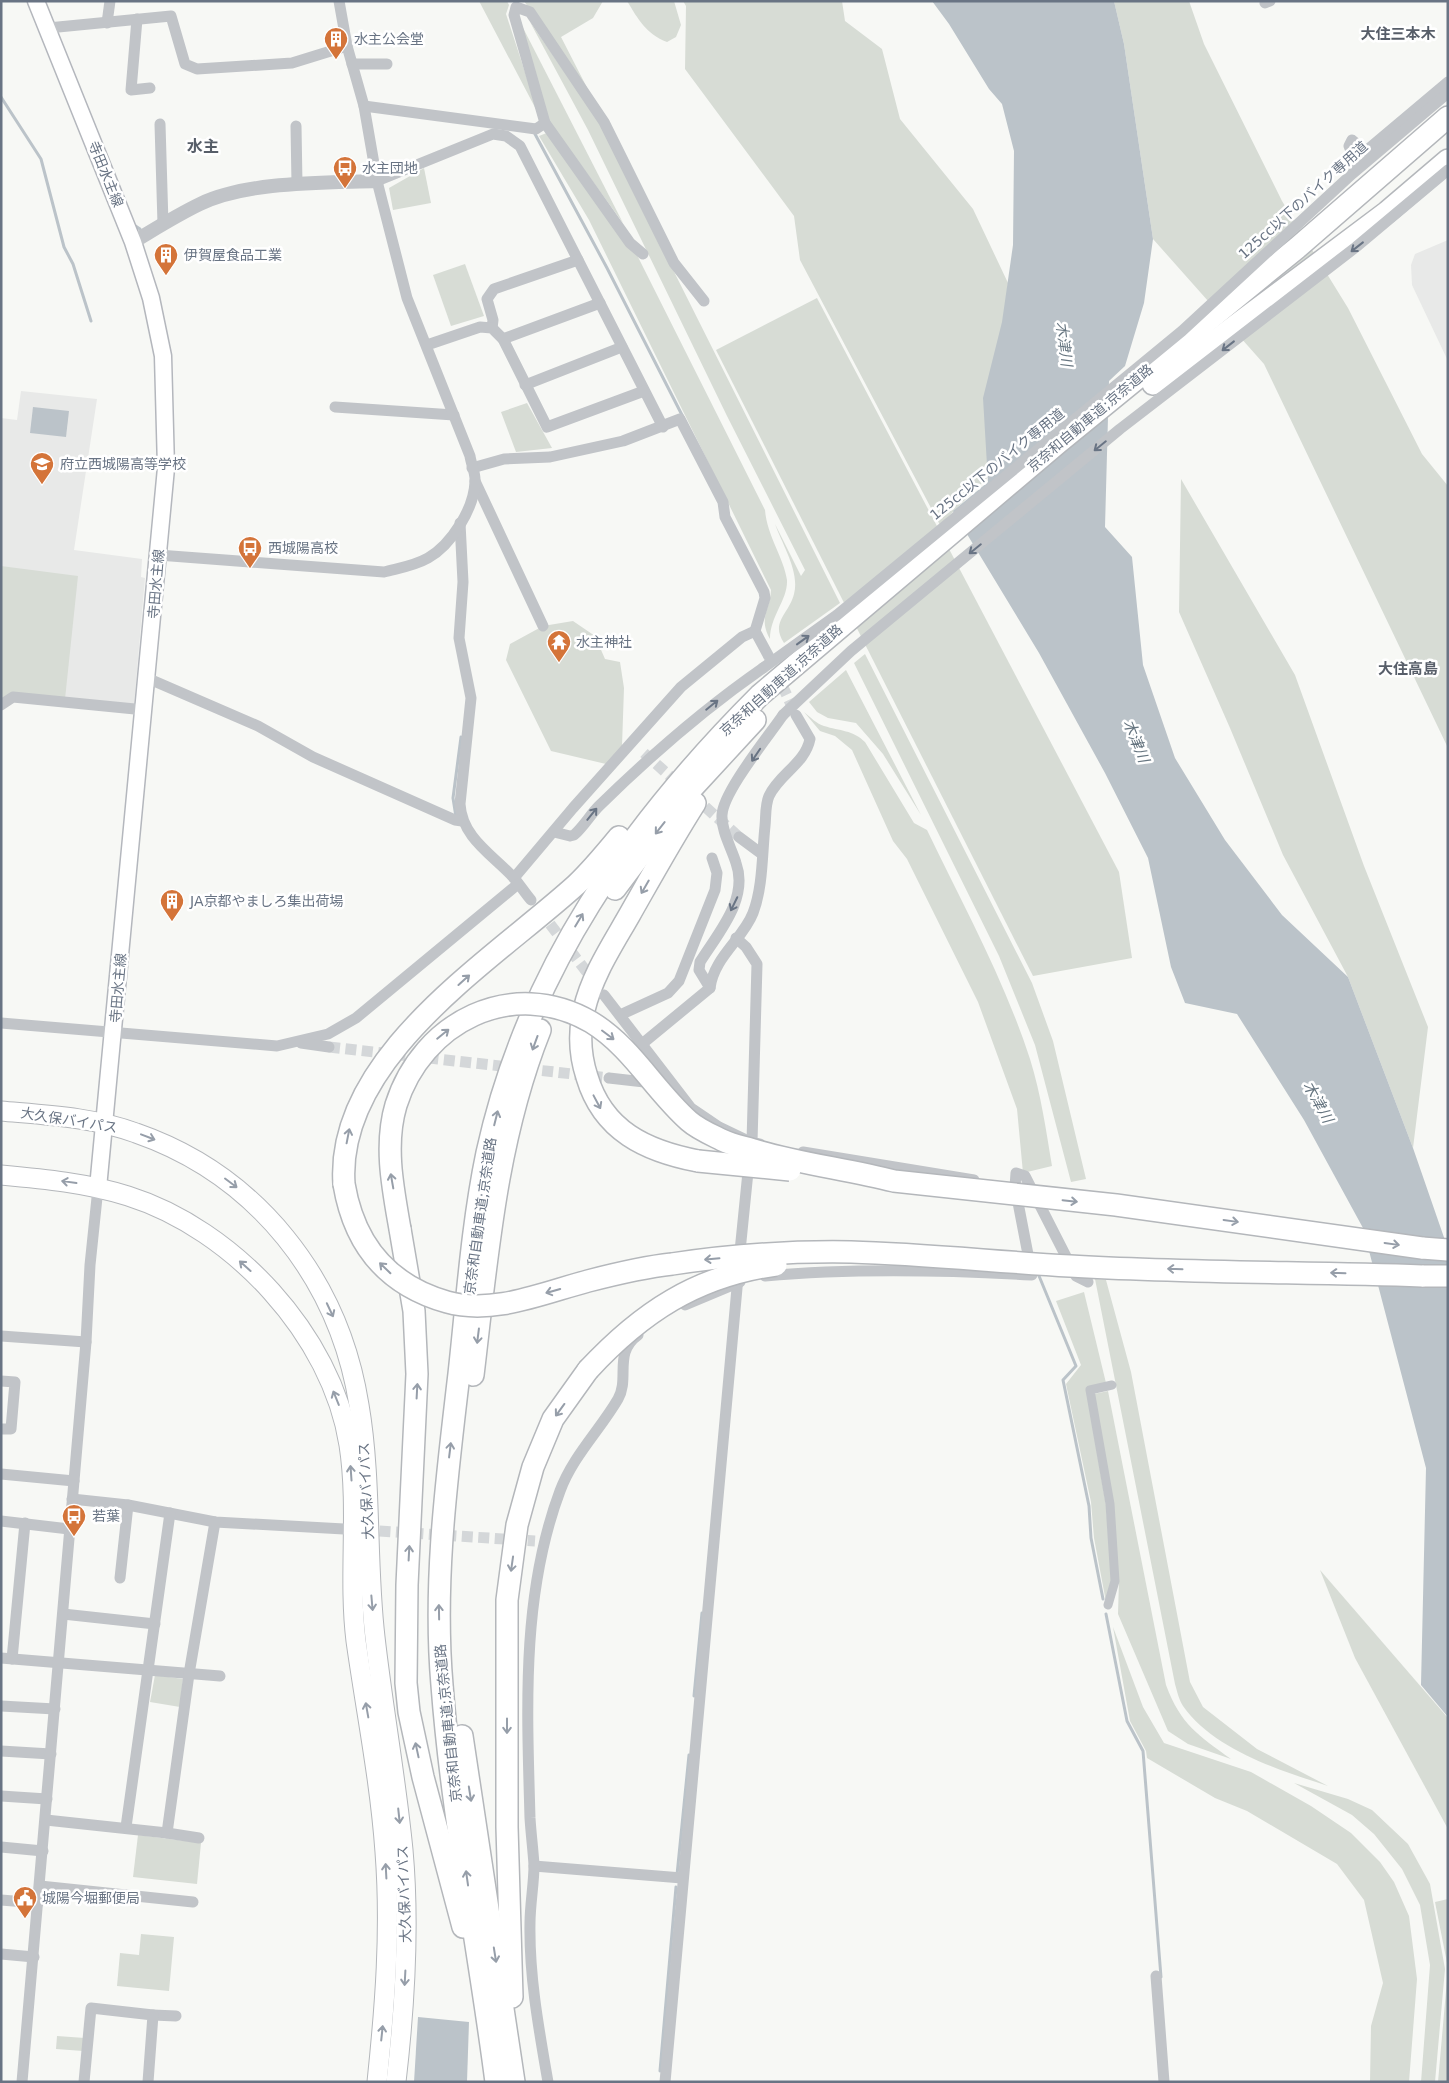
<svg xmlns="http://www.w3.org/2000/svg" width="1449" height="2083" viewBox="0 0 1449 2083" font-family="'DejaVu Sans','Noto Sans JP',sans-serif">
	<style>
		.built { fill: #e8e9e8 }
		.green { fill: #d7dcd5 }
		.water { fill: #bbc3c9 }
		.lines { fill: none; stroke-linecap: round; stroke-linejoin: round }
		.stream { stroke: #bbc3c9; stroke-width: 3 }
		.minor-tunnel { stroke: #d4d7d9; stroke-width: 11; stroke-dasharray: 11 5.5; stroke-linecap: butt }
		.secondary-casing { stroke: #b4b7bd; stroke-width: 19 }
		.trunk-casing { stroke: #b4b7bb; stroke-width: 21 }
		.motorway-casing { stroke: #b4b7bb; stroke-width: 24 }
		.pedestrian { stroke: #c1c4c8; stroke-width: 9 }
		.minor { stroke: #c1c4c8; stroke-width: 11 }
		.tertiary { stroke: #c1c4c8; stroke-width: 14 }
		.secondary { stroke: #fff; stroke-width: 16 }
		.trunk { stroke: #fff; stroke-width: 19 }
		.motorway { stroke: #fff; stroke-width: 21 }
		.motorway-bridge-casing { stroke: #b4b7bb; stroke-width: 24; stroke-linecap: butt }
		.minor-bridge { stroke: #c1c4c8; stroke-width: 11 }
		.motorway-bridge { stroke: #fff; stroke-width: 21 }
		.oneway { stroke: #697484 }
		.oneway2 { stroke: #969ea9 }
		.labels { text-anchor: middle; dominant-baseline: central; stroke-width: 5; stroke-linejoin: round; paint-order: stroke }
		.poi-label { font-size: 14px; fill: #697484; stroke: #fff; text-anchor: start }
		.street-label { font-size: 14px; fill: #697484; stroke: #fff }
		.neighbourhood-label { font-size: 15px; font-weight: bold; fill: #575e69; stroke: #fff }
		.water-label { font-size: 15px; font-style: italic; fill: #65747f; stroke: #fff }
		.quarter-label { font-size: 16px; font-weight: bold; fill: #575e69; stroke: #fff }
	</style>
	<rect width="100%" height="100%" fill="#f7f8f5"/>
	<g class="built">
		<polygon points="1448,240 1448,361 1412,285 1411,265 1415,254"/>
		<polygon points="21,391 97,399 74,550 142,559 141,577 145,578 134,706 1,702 1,418 17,420"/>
	</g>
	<g class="green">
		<polygon points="479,1 507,1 509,5 506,14 539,115"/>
		<polygon points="524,1 603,1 593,18 561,37 599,111"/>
		<path d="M627,1H674L681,25L676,37L667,42C646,34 638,19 627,1Z"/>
		<polygon points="683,1 842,1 845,21 882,49 900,119 973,209 1008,283 988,477 940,525 800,260 794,216 685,69 686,6"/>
		<polygon points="1114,1 1189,1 1204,44 1282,201 1348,308 1422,454 1448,486 1448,748 1264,364 1153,239 1124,44"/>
		<polygon points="519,20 623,223 548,120"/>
		<path d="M530,22L599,122L840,603L784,643C770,622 789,614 794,594C800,572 782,544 775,524L801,576L805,570L727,416L588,130Z"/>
		<path d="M549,132L637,255L765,510C767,536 784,558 787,580C788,600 770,616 770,639C758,617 770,611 771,590L589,220L539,136Z"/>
		<polygon points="424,168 431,203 393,210 389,188"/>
		<polygon points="465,264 484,316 451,326 433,275"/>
		<polygon points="817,298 1119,872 1132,958 1033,976 716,350"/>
		<polygon points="527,403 552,448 516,452 501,412"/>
		<polygon points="1181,479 1295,675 1364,866 1428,1027 1413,1148 1348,977 1283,855 1230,728 1179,612"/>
		<polygon points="1,566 78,576 65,699 1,702"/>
		<polygon points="573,621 595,636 605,659 620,662 624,688 622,746 606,764 551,751 506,660 510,644 543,626"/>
		<polygon points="865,654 1032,983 1053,1041 1086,1179 1071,1182 1035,1045 999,956 854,663"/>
		<polygon points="846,670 921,815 883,754 856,723 828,718 817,712 809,702"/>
		<path d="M804,712C810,717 817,724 824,726C840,731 853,730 865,742L914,823L927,830C963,905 1004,979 1030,1059C1041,1094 1046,1130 1052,1166L1023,1173L1017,1109L978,1002L907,859L893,841L852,750L835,736L820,731Z"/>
		<path d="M1095,1279L1106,1280L1131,1372L1190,1682L1203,1707L1257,1749L1328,1786C1279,1770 1214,1750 1183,1706C1179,1700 1177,1691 1175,1684Z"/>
		<polygon points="1084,1292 1106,1383 1086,1388 1106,1505 1112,1583 1106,1602 1094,1538 1091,1502 1066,1384 1081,1365 1056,1301"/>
		<path d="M1108,1391L1166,1685C1181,1725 1198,1735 1231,1759L1188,1744L1168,1731L1118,1614L1119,1580L1094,1394Z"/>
		<polygon points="1320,1570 1448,1718 1448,1829 1355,1658"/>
		<polygon points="1113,1627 1143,1707 1164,1743 1251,1772 1311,1806 1351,1833 1380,1862 1394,1882 1409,1916 1417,1979 1409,2082 1370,2082 1371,2026 1383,1983 1364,1900 1337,1864 1247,1811 1215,1798 1147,1758 1146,1751 1130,1721"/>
		<polygon points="155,1675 183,1679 180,1707 150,1702"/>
		<polygon points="1294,1783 1348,1799 1372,1810 1408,1844 1430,1884 1445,1969 1435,2082 1421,2082 1430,1965 1420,1905 1402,1869 1374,1834 1352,1815"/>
		<polygon points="138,1835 201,1843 197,1884 133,1877"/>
		<polygon points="1448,1899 1448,2082 1438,2082 1448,1968 1435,1902"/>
		<polygon points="141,1934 174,1937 169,1991 117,1986 120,1953 139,1955"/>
		<polygon points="57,2036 85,2038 83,2051 56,2049"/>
	</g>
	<g class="water">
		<polygon points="932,1 1114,1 1124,44 1153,239 1144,303 1125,366 1109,381 1105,527 1132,557 1143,665 1175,758 1225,840 1282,915 1348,977 1413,1148 1448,1249 1448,1717 1421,1685 1426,1468 1363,1228 1304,1120 1237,1014 1185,1003 1171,967 1148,858 1105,773 1039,653 953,511 988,482 983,398 1002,322 1013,245 1014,151 1002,104 989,89 949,24"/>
		<polygon points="33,407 69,411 66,437 30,433"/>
		<polygon points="418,2017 469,2022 467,2082 414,2082"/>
	</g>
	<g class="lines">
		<g class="stream">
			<polyline points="1,97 41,159 64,247 73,264 91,321"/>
			<polyline points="535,134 607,268 683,417"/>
			<polyline points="134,225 140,229"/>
			<polyline points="456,817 453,798 461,737"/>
			<polyline points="1037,1271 1076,1366 1063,1380 1089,1506 1091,1538 1103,1599"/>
			<polyline points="1106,1614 1127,1721 1143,1751 1161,1977"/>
			<polyline points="694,1696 702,1613"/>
			<polyline points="677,1875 689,1755"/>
			<polyline points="660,2071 676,1887"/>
		</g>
		<g class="minor-tunnel">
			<polyline points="768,655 796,715"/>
			<polyline points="644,753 681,786"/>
			<polyline points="693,796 739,837"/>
			<polyline points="540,911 596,984"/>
			<polyline points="329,1047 609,1078"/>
			<polyline points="363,1530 535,1541"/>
		</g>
		<g class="secondary-casing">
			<polyline id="secondary" points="36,1 133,242 151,298 163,356 166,468 98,1188"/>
		</g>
		<g class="trunk-casing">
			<g id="trunk">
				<path d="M1,1111C46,1115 93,1117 136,1133C257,1175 339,1279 359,1405C372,1481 366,1560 375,1637C383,1708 396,1778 403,1850C410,1927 405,2005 396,2082"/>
				<path d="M1,1175C44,1179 87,1183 128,1196C233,1229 332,1335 349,1445C359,1510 348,1576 356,1641C366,1712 380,1781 385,1852C391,1930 385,2005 377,2082"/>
			</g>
		</g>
		<g class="motorway-casing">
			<g id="motorway">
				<polyline points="1153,384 1223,335 1387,212 1448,160"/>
				<path d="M695,803C672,839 651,877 630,914C613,944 592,975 584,1010C579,1032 580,1056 587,1077C603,1131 646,1151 698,1161"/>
				<polyline points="615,889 685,796 755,720"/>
				<path d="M344,1184C335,1057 492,961 576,885C591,871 605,854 619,837"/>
				<polyline points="400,1229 414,1311 417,1374 407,1585 406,1683 409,1712 423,1777 463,1927"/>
				<polyline points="1422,1248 1448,1250"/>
				<polyline points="1422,1276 1448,1276"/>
				<path d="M473,1375C487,1258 496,1140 540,1030"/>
				<polyline points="462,1736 514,2082"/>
				<polyline points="512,1997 507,1827 507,1600 517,1525 533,1467 553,1419 588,1370"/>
				<path d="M496,2082C479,1949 452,1818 442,1685C433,1581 447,1477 459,1374C467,1301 472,1225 487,1153C527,970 630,825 760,695L1058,443L1297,248L1448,117"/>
			</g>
		</g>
		<polyline class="pedestrian" points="1108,1605 1115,1581 1110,1504 1090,1390 1112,1385"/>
		<g class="minor">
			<polyline points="1265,3 1270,1"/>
			<polyline points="137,19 131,90 150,88"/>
			<polyline points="107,23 110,1"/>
			<polyline points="48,28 171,16 185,64 197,69 292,63 347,46"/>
			<polyline points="352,64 387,64"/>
			<polyline points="364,106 536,129 545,123"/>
			<polyline points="160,124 163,224"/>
			<polyline points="296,126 297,184"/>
			<polyline points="1353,166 1355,161 1349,146 1352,140 1366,151 1448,82"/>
			<polyline points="377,181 493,134 506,136 520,146 663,427"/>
			<polyline points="643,254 630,243 545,123 514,15 516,7 530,12 604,122 674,263 704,301"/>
			<polyline points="492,328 493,320 487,299 494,289 578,260"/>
			<polyline points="503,339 600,303"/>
			<polyline points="427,345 480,327 492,328 503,339 547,427 644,391"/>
			<polyline points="525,385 622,347"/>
			<polyline points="335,407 454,415"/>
			<polyline points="472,468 504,459 550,457 623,441 680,419 723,502 725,517 764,592 765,598 755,631"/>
			<polyline points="475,481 543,626"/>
			<path d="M460,523L463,582L459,638L471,698L460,804C462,838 493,855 514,878C520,885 525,893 531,900"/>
			<path d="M158,555L384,572C399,568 414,566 428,558C451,545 474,509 475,482C476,474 471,464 470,456L407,298L377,181L364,106L347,46L339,1"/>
			<polyline points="147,678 258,726 313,757 455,820 462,821"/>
			<polyline points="1,705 13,697 145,710"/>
			<path d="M554,832L570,836L574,835C584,826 590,815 599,806C650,756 704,709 763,668"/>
			<polyline points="739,837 762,854"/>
			<polyline points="514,878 573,808 681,687 742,637 755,631 768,655"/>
			<polyline points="736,938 746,947 757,964 752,1142 760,1144"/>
			<path d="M710,988L699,970L700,962C718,933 749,899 736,863C732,849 721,831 722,815C723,792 768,737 783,715"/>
			<polyline points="604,995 691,1108 719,1127 744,1139"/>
			<polyline points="620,1015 668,993 679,981 715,890 717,873 712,858"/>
			<polyline points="1,1023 277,1046 328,1034 356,1018 518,884"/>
			<polyline points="301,1043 329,1047"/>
			<path d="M642,1044L710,988C714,957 743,939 753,913C763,887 762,854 765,826C766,817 765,805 769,796C779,774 805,764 810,739L796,715"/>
			<polyline points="609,1078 653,1083"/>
			<polyline points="803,1152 974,1180"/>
			<polyline points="739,1261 749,1162"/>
			<path d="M765,1276C854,1268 942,1270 1032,1275L1015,1187L1016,1173L1025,1176L1076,1276L1088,1282"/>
			<polyline points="685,1305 740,1282"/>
			<polyline points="1,1336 86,1342"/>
			<polyline points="1,1381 15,1382 11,1429 1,1429"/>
			<polyline points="1,1474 74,1481"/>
			<polyline points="72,1499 128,1505 215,1522 344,1529"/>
			<polyline points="1,1521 69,1529"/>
			<polyline points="120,1578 128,1505"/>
			<polyline points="63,1614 155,1624"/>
			<polyline points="1,1658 220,1676"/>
			<polyline points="12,1659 25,1523"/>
			<polyline points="1,1706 55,1709"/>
			<polyline points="1,1751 51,1754"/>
			<polyline points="1,1796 47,1799"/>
			<polyline points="46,1820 167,1833 189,1674 215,1522"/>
			<polyline points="126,1827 170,1513"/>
			<polyline points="167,1833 199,1838"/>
			<polyline points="1,1847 43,1851"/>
			<polyline points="534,1866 682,1878"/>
			<polyline points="40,1886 193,1902"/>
			<polyline points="1,1900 38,1903"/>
			<polyline points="1,1954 34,1957"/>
			<polyline points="1156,1976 1164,2082"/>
			<polyline points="153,2015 176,2016"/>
			<polyline points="22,2082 86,1342 90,1265 98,1188"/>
			<polyline points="84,2082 91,2008 153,2015 148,2082"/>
			<path d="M548,2082C539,2030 529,1976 530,1923C530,1904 534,1884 534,1865C533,1849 531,1834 530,1818C527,1709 521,1595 560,1491C573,1456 600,1430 618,1399C630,1378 613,1353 638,1335"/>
			<polyline points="665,2082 738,1277"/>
		</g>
		<path class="tertiary" d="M133,242C155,229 177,215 200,204C247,181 325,183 377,181"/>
		<use href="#secondary" class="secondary"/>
		<use href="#trunk" class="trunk"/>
		<use href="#motorway" class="motorway"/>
		<g class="motorway-bridge-casing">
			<g id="motorway-bridge">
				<polyline points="698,1161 790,1170"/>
				<path d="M344,1184C354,1244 387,1285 447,1302C493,1315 543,1293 588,1281C615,1274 644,1267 672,1264C731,1255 791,1251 851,1252C924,1254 997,1262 1070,1266C1187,1273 1304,1272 1422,1276"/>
				<path d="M400,1229C393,1189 384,1145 396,1105C422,1022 512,976 591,1022C632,1047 654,1090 689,1121C698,1129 712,1135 722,1140C732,1145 744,1147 754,1150C800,1164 848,1169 894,1181L1116,1205L1422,1248"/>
				<path d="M588,1370C641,1313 696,1276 776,1265"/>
			</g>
		</g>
		<g class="minor-bridge">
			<polyline points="763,668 837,615 1182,331 1352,174 1448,93"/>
			<polyline points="783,715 851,651 1120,429 1356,247 1448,170"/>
		</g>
		<use href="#motorway-bridge" class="motorway-bridge"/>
	</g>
	<defs><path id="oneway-shaft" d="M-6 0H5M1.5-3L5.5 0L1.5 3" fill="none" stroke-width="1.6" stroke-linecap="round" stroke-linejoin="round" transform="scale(1.25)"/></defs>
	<g class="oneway">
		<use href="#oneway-shaft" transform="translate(1357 247) rotate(142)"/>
		<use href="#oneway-shaft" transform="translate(1228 346) rotate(142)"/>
		<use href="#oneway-shaft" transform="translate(1100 446) rotate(141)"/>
		<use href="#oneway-shaft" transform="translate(975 549) rotate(141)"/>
		<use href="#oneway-shaft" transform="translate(803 640) rotate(-36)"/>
		<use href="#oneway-shaft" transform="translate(712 705) rotate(-39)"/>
		<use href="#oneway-shaft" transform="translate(756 755) rotate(124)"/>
		<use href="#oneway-shaft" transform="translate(592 814) rotate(-51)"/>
		<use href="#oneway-shaft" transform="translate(734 904) rotate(116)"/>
	</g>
	<g class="oneway2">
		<use href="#oneway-shaft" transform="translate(660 828) rotate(128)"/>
		<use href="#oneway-shaft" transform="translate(645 887) rotate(120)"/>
		<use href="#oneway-shaft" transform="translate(579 920) rotate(-59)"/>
		<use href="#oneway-shaft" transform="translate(464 980) rotate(-42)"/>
		<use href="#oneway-shaft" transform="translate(443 1034) rotate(-39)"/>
		<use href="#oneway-shaft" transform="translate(608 1035) rotate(37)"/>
		<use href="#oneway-shaft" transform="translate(535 1043) rotate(110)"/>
		<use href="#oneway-shaft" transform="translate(597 1102) rotate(62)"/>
		<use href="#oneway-shaft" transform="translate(496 1118) rotate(-76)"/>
		<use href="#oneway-shaft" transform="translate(348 1136) rotate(-79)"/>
		<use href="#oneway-shaft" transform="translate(148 1137) rotate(21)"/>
		<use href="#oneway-shaft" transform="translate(392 1181) rotate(-100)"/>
		<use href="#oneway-shaft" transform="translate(69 1182) rotate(-172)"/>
		<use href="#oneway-shaft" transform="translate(231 1183) rotate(37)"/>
		<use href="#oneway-shaft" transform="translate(1070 1201) rotate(6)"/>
		<use href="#oneway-shaft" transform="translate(1231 1221) rotate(8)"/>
		<use href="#oneway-shaft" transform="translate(1392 1244) rotate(8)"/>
		<use href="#oneway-shaft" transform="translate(712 1259) rotate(175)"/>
		<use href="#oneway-shaft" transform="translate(245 1266) rotate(-138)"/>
		<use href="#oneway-shaft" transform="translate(385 1268) rotate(-136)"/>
		<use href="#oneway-shaft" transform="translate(1175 1269) rotate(-178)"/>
		<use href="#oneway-shaft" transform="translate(1338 1273) rotate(-178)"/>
		<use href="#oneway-shaft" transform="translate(553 1291) rotate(164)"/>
		<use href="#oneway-shaft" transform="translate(330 1310) rotate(65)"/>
		<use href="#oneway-shaft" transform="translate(478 1336) rotate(97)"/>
		<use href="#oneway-shaft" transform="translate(417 1391) rotate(-87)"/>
		<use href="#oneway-shaft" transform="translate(336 1398) rotate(-112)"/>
		<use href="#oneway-shaft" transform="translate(560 1410) rotate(126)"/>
		<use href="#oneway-shaft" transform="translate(450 1450) rotate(-83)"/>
		<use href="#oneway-shaft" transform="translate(351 1473) rotate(-94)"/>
		<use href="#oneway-shaft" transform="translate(409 1553) rotate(-87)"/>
		<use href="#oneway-shaft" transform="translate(512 1564) rotate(98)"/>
		<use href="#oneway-shaft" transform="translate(372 1603) rotate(85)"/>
		<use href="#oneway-shaft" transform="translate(439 1612) rotate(-91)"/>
		<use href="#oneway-shaft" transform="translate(367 1710) rotate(-100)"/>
		<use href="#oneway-shaft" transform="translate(507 1726) rotate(90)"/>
		<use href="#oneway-shaft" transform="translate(417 1750) rotate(-102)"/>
		<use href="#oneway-shaft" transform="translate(470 1794) rotate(81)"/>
		<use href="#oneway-shaft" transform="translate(399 1816) rotate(84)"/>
		<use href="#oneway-shaft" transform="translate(386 1871) rotate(-93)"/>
		<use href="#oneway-shaft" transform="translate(467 1878) rotate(-98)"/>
		<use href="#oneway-shaft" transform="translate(495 1955) rotate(81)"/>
		<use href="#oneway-shaft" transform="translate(405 1978) rotate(93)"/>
		<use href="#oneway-shaft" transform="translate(382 2033) rotate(-84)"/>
	</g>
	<defs>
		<g id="building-pin" transform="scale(1.25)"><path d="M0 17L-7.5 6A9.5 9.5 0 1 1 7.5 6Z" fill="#d47439" stroke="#fff"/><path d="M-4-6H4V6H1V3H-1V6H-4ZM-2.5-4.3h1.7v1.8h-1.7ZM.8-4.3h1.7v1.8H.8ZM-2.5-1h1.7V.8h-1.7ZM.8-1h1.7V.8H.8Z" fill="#fff"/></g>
		<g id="bus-pin" transform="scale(1.25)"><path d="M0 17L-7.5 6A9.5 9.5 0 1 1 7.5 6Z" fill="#d47439" stroke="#fff"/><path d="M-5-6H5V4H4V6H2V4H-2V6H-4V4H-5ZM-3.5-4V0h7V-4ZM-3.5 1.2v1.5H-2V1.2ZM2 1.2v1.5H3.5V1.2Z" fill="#fff"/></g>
		<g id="school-pin" transform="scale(1.25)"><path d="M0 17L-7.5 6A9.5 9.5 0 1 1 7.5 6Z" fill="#d47439" stroke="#fff"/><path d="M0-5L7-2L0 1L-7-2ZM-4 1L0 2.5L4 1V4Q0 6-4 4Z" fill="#fff"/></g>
		<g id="temple-pin" transform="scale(1.25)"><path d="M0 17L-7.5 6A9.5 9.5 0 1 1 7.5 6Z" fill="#d47439" stroke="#fff"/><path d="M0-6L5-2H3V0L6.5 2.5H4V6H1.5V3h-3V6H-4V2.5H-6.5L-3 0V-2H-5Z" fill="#fff"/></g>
		<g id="civic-pin" transform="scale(1.25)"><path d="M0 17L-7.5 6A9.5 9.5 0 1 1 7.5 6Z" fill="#d47439" stroke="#fff"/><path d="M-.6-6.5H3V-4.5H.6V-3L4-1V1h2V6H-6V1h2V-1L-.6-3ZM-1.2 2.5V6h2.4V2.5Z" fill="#fff"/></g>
	</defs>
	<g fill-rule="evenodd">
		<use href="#building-pin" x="336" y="39"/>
		<use href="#bus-pin" x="345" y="168"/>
		<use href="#building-pin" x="166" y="255"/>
		<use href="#school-pin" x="42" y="464"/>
		<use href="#bus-pin" x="250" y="548"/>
		<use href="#temple-pin" x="559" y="642"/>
		<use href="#building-pin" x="172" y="901"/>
		<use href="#bus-pin" x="74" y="1516"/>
		<use href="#civic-pin" x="25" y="1898"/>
	</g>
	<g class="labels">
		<g class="poi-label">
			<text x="354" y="39">水主公会堂</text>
			<text x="362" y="168">水主団地</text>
			<text x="184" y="255">伊賀屋食品工業</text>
			<text x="60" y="464">府立西城陽高等学校</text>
			<text x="268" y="548">西城陽高校</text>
			<text x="576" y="642">水主神社</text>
			<text x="190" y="901">JA京都やましろ集出荷場</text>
			<text x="92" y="1516">若葉</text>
			<text x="42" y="1898">城陽今堀郵便局</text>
		</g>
		<g class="street-label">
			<text transform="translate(106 174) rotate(68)">寺田水主線</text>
			<text transform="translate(1303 200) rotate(-42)">125cc以下のバイク専用道</text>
			<text transform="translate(1090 418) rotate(-40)">京奈和自動車道;京奈道路</text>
			<text transform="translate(997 464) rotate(-39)">125cc以下のバイク専用道</text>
			<text transform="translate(156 584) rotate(-85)">寺田水主線</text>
			<text transform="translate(781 680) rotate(-42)">京奈和自動車道;京奈道路</text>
			<text transform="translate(118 988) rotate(-85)">寺田水主線</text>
			<text transform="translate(69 1120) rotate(9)">大久保バイパス</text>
			<text transform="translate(480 1216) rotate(-82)">京奈和自動車道;京奈道路</text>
			<text transform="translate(366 1491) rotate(-93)">大久保バイパス</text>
			<text transform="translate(448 1723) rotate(-96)">京奈和自動車道;京奈道路</text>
			<text transform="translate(404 1894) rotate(-92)">大久保バイパス</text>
		</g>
		<g class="neighbourhood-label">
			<text x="1398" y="34">大住三本木</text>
			<text x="1408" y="669">大住高島</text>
		</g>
		<g class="water-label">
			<text transform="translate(1064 344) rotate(83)">木津川</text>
			<text transform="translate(1136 741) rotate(68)">木津川</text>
			<text transform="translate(1318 1102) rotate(61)">木津川</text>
		</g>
		<g class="quarter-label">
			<text x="203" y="146">水主</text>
		</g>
	</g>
	<rect width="1449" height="2083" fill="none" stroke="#697484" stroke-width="5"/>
</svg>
